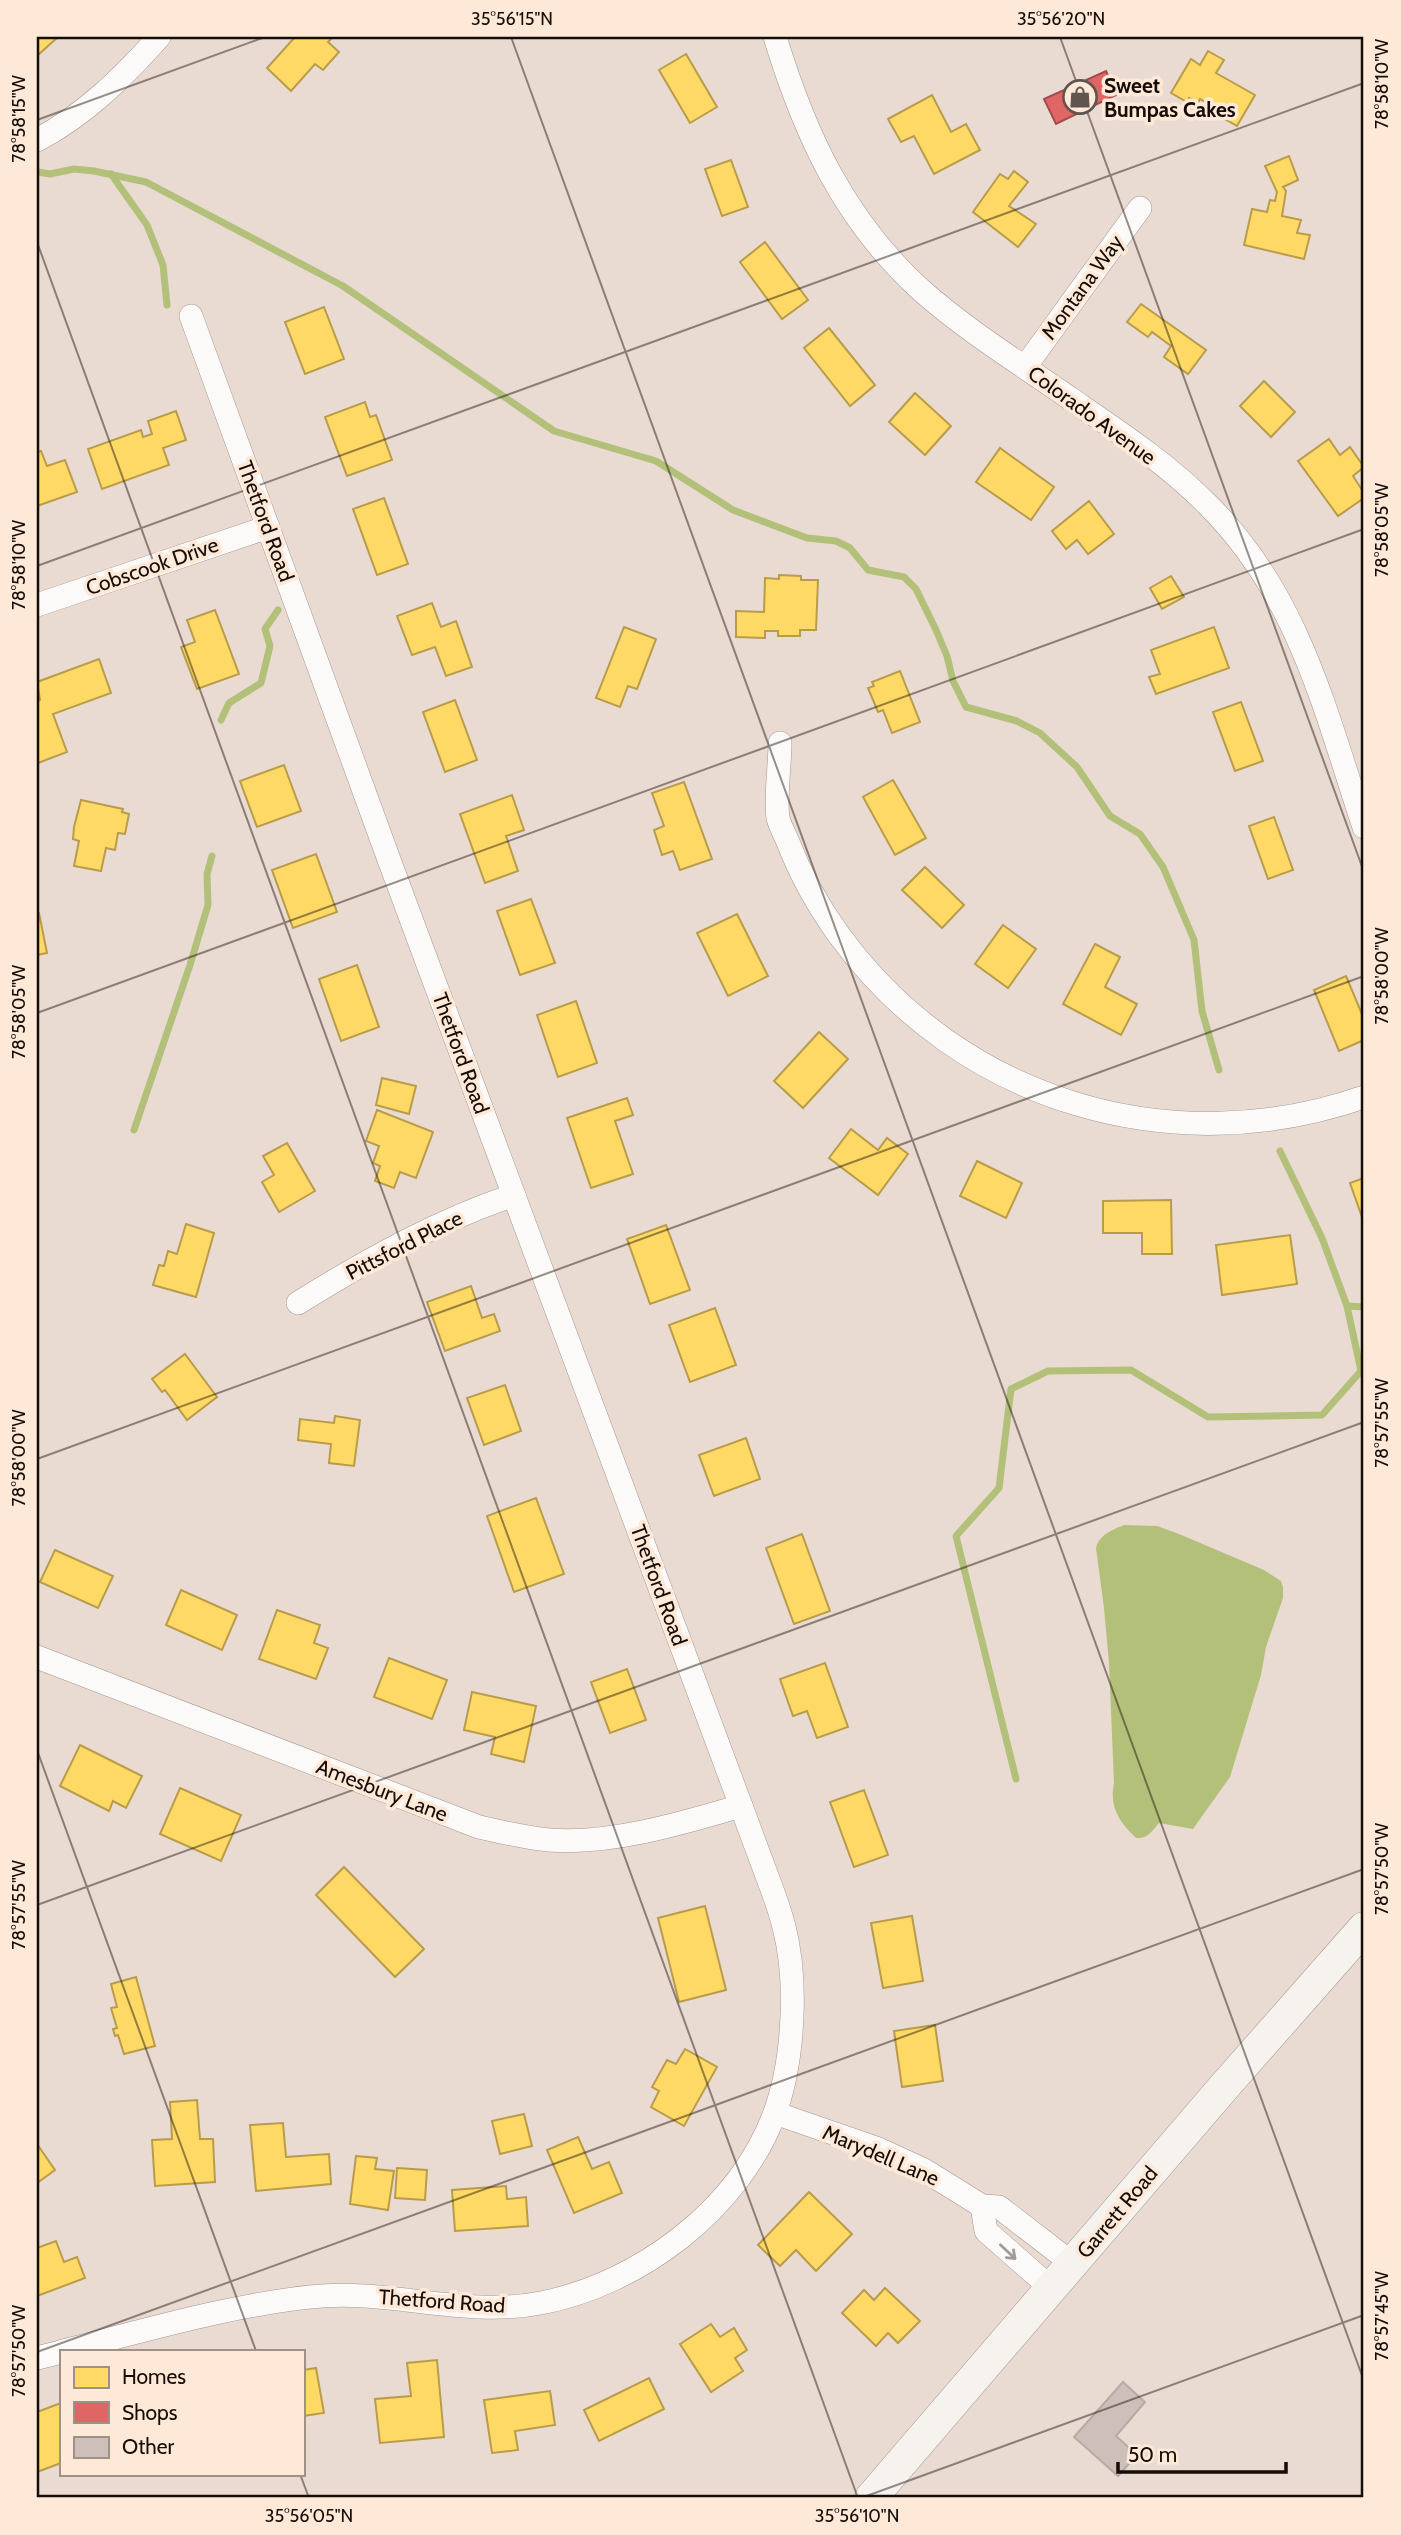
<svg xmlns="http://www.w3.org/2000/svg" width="1401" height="2535" viewBox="0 0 1401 2535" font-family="Cabin,sans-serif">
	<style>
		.water { fill: #b3c07a }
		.homes { fill: #ffd966; stroke: #b99c4a; stroke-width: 2 }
		.shops { fill: #e06666; stroke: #a34b4a; stroke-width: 2 }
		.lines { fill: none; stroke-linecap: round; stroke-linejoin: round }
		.stream { stroke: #b3c07a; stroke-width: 7 }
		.building { fill: #cdc0bb; stroke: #b7aba5; stroke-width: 2 }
		.street-casing { stroke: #a29791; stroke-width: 24 }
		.secondary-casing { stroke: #a29791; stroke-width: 33 }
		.street { stroke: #fcfaf8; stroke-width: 23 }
		.secondary { stroke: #f6f3ef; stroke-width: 32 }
		.oneway { stroke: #a09b98 }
		.ticks { fill: none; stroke: #160d07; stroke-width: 2; stroke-opacity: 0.45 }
		.labels { text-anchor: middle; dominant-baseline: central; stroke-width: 7; stroke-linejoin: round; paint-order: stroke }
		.poi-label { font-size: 21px; font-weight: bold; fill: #160d07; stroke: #fee9d9; text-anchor: start }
		.street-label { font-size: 21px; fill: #160d07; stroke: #fee9d9 }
		.neatline { fill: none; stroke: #160d07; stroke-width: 2.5 }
		.ticks-label { font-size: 18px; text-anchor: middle; fill: #160d07 }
	</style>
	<rect width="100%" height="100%" fill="#eadbd2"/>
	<path class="water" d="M1124,1525L1157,1526L1179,1534L1264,1570L1281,1581L1283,1587V1598L1266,1647L1261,1675L1230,1777L1193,1829L1159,1823C1152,1831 1148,1839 1136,1838C1119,1822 1109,1807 1114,1783L1109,1663L1104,1608L1096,1548C1099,1535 1112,1530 1124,1525Z"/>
	<g class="homes">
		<polygon points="37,37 58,37 38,55"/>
		<polygon points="295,37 333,37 328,42 339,52 323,70 315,64 291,91 267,68"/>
		<polygon points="1208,51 1224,60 1216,73 1255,95 1237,126 1216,114 1218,110 1200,99 1198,103 1189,98 1187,102 1171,93 1191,59 1200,65"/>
		<polygon points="686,54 717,107 690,123 659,70"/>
		<polygon points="932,95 951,132 966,124 980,150 934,174 914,136 901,142 888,119"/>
		<polygon points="1289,156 1298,180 1283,187 1286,191 1282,216 1301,220 1297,233 1310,235 1304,259 1244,245 1252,209 1267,212 1270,200 1275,201 1277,192 1265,166"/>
		<polygon points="731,160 748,207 722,216 705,169"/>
		<polygon points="1014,171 1028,182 1009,206 1036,224 1018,247 973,212 1000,174 1008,179"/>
		<polygon points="765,242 808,300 782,319 740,262"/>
		<polygon points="1141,304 1206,350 1188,374 1164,357 1171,346 1152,332 1148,337 1127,322"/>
		<polygon points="324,307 344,359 305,374 285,322"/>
		<polygon points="829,328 875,385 850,406 804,348"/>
		<polygon points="1264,381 1295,412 1271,437 1240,406"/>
		<polygon points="915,393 951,426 925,455 889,422"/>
		<polygon points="365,402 370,417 376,415 392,460 347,476 325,417"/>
		<polygon points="176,411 186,440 163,448 169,465 102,489 88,449 141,430 143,437 152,434 148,421"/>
		<polygon points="1329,439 1340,455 1350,447 1364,467 1353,476 1364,493 1364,498 1338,516 1298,461"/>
		<polygon points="1000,448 1054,487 1031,520 976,482"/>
		<polygon points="41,451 47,466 65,460 77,492 37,506 37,452"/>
		<polygon points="384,498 408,564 377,575 353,509"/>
		<polygon points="1089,501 1114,534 1088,554 1077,540 1066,549 1052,531"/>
		<polygon points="779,575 801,576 801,580 818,580 816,630 800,630 800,636 778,636 778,631 765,631 765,638 736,637 736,611 764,612 765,578 779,579"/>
		<polygon points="1171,576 1184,597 1162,609 1150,588"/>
		<polygon points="432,603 441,627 456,621 472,667 446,676 435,647 412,655 397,616"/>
		<polygon points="215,610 239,674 197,689 181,647 195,642 187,620"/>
		<polygon points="624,627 656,639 637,689 628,686 620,707 596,698"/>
		<polygon points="1214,627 1229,668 1156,694 1149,677 1160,674 1151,650"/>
		<polygon points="99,659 111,693 53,714 67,752 38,763 37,702 40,700 37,682"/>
		<polygon points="900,671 920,722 892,733 883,710 878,712 868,688 874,686 872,682"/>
		<polygon points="455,700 477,760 445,772 423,712"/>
		<polygon points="1241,702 1263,761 1235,771 1213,712"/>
		<polygon points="284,765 301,811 257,827 240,781"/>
		<polygon points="893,780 926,838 895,855 863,797"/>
		<polygon points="684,782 712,859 680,870 673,851 662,855 654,830 664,826 652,793"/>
		<polygon points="512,795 524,830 506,836 518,871 485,883 460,814"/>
		<polygon points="81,800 123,809 122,812 129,814 125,834 118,833 115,850 106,848 101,871 74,866 79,841 73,839 74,827"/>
		<polygon points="1274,817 1293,870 1268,879 1249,826"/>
		<polygon points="316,854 337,912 293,928 272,870"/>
		<polygon points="925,867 964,905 942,928 902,890"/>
		<polygon points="531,899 555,963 520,975 497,911"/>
		<polygon points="37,913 39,913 47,953 37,955"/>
		<polygon points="737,914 768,976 728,996 697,933"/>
		<polygon points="1003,925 1036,949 1008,988 975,964"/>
		<polygon points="1095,944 1120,957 1105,987 1137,1004 1121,1035 1063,1004"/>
		<polygon points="357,965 379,1027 341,1041 319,979"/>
		<polygon points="1346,976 1364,1019 1364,1040 1339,1051 1314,990"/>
		<polygon points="576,1001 597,1063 558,1077 537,1015"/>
		<polygon points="819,1032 848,1059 803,1108 774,1081"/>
		<polygon points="382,1078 416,1086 409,1114 376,1105"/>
		<polygon points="627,1098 633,1115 615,1121 633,1174 591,1188 567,1118"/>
		<polygon points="377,1110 433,1132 416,1178 400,1172 394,1188 375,1181 380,1166 373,1163 379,1146 366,1141"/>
		<polygon points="851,1129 878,1150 887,1138 908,1154 878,1195 829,1158"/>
		<polygon points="287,1143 315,1191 279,1212 262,1182 274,1175 263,1156"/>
		<polygon points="977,1161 1022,1183 1006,1218 960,1196"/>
		<polygon points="1364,1178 1364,1216 1362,1217 1350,1183"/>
		<polygon points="1171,1200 1172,1254 1142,1254 1142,1233 1103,1233 1103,1201"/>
		<polygon points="186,1224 214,1233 196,1297 153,1285 159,1265 164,1266 168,1251 177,1254"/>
		<polygon points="666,1225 690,1290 650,1304 627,1239"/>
		<polygon points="1290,1235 1297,1284 1222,1295 1216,1245"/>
		<polygon points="471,1286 482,1318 494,1314 500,1331 445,1351 427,1302"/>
		<polygon points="715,1308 736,1365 690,1382 669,1325"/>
		<polygon points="185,1354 217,1397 187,1420 165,1390 162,1392 152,1379"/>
		<polygon points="505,1385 521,1431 484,1445 467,1398"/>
		<polygon points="335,1416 360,1420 354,1466 329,1463 331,1444 298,1440 300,1419 334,1423"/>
		<polygon points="746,1438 760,1479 714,1496 699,1455"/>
		<polygon points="536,1498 564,1574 514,1592 487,1516"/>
		<polygon points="802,1534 830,1611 794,1624 766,1548"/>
		<polygon points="55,1550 113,1576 98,1608 40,1582"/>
		<polygon points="181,1590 237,1615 222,1650 166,1625"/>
		<polygon points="277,1610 320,1625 314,1643 328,1648 316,1679 259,1659"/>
		<polygon points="389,1658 447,1680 432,1719 374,1697"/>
		<polygon points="825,1663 848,1727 817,1738 807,1711 793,1716 780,1679"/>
		<polygon points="627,1669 646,1720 610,1733 591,1682"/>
		<polygon points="472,1692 536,1706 524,1762 491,1754 495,1737 464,1730"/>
		<polygon points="80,1745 142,1776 126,1808 113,1801 109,1811 60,1786"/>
		<polygon points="180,1788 241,1815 221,1861 160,1834"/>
		<polygon points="864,1790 888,1855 854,1867 830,1802"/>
		<polygon points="344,1867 424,1949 395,1977 316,1895"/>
		<polygon points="705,1906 726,1990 679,2002 658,1918"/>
		<polygon points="912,1916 923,1981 883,1988 871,1923"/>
		<polygon points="136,1977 155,2046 124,2054 118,2035 115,2036 113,2029 117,2028 111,2008 117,2007 111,1984"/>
		<polygon points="935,2025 943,2081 902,2087 894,2031"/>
		<polygon points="685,2049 717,2067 684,2126 651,2107 659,2091 652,2087 667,2060 676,2064"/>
		<polygon points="197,2100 200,2139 213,2139 215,2182 155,2186 152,2140 172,2139 170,2102"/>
		<polygon points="524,2114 532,2146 500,2154 492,2121"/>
		<polygon points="283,2123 286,2157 329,2154 331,2184 256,2191 250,2125"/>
		<polygon points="578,2137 592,2169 609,2162 622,2193 574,2213 547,2150"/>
		<polygon points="37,2144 55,2170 37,2183"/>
		<polygon points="356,2156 377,2158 375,2169 394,2171 388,2210 350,2204"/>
		<polygon points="397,2168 427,2170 425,2200 395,2198"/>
		<polygon points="506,2186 507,2199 526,2197 528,2226 455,2231 452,2190"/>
		<polygon points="809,2192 852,2234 816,2271 796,2250 780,2266 758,2245"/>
		<polygon points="56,2241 64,2262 77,2257 85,2278 37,2296 37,2248"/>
		<polygon points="885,2288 920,2321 898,2343 888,2333 876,2346 842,2313 864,2290 874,2300"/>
		<polygon points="711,2324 720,2337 734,2328 747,2350 735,2358 743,2371 711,2392 680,2344"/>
		<polygon points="437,2360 444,2437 380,2443 375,2399 411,2396 407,2363"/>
		<polygon points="316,2368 324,2413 303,2416 303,2370"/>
		<polygon points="649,2378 664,2409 599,2441 584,2410"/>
		<polygon points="550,2391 555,2425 515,2431 518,2450 492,2453 484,2400"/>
		<polygon points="61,2403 61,2463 37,2472 37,2412"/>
	</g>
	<polygon class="shops" points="1106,71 1116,95 1056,124 1044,99"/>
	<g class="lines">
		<g class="stream">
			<polyline points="38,172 50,174 74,169 94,171 146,182 343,286 554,431 656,461 733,510 807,538 836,541 850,548 868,570 904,577 916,589 936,630 947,656 953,681 966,707 1017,721 1040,733 1077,767 1110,816 1140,834 1163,867 1194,940 1202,1011 1219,1070"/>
			<polyline points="111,174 147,225 163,265 167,305"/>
			<polyline points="221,720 229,703 261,683 270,646 265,629 278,610"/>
			<polyline points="134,1130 190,965 208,905 207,874 212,856"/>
			<polyline points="1347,1306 1364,1307"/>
			<polyline points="1016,1779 956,1536 999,1488 1011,1389 1048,1371 1131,1370 1208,1417 1322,1415 1361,1371 1347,1306 1322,1238 1280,1151"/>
		</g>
	</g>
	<polygon class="building" points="1123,2382 1145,2402 1116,2436 1137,2455 1118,2476 1074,2437"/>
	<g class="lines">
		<g class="street-casing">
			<g id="street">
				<path d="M775,37C805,135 844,220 921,290C967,331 1021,364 1071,399C1119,432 1169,465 1209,506C1299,596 1325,711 1364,827"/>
				<path d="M37,140C85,115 123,77 159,37"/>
				<polyline points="1025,367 1140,208"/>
				<polyline points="37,605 268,527"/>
				<path d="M780,743C780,764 775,798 778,818C780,826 785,835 788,842C801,876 818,906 839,935C960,1101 1171,1164 1364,1097"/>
				<path d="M298,1303C367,1260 437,1221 514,1195"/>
				<path d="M37,1657L479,1827C502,1832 525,1838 549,1840C610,1845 683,1823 741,1806"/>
				<polyline points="775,2113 876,2148 924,2170 982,2206 999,2207 1073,2264"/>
				<polyline points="982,2206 986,2231 1052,2289"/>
				<path d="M63,2351C144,2331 226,2306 310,2297C388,2288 464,2318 541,2303C639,2284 738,2210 774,2115C794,2062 798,1981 784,1927C781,1915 777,1903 773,1892L388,857L191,316"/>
				<polyline points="37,2358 61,2352"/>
			</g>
		</g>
		<g class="secondary-casing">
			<polyline id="secondary" points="871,2498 1223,2088 1364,1928"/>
		</g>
		<use href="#street" class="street"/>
		<use href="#secondary" class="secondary"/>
	</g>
	<defs><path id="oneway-shaft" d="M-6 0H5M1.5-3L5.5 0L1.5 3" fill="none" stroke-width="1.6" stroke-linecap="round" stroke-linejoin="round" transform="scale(1.75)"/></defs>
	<use class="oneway" href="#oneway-shaft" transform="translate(1008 2252) rotate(43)"/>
	<path class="ticks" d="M511,37L1364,2381M1060,37L1364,872M37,120L265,37M37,242L858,2498M37,566L1364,83M37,1013L1364,529M37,1459L1364,976M37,1750L256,2351M37,1905L1364,1422M37,2352L1364,1869M300,2474L309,2498M861,2498L1364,2315"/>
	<defs>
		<g id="shop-ring" transform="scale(1.75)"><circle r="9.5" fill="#fee9d9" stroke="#60554e" stroke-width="1.5"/><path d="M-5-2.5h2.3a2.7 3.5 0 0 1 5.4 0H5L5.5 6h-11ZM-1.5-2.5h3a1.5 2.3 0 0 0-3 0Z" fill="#60554e"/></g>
	</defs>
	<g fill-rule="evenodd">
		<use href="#shop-ring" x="1080" y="97"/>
	</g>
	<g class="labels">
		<g class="poi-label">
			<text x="1104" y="85">Sweet<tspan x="1104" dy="24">Bumpas Cakes</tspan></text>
		</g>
		<g class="street-label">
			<text transform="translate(1082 287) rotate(-54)">Montana Way</text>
			<text transform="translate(1092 415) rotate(36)">Colorado Avenue</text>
			<text transform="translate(266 521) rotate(70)">Thetford Road</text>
			<text transform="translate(152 566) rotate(-19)">Cobscook Drive</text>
			<text transform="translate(461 1053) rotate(70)">Thetford Road</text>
			<text transform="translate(404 1245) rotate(-27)">Pittsford Place</text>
			<text transform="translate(659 1585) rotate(70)">Thetford Road</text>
			<text transform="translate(382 1790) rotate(21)">Amesbury Lane</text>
			<text transform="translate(881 2155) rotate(23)">Marydell Lane</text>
			<text transform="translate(1117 2212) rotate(-50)">Garrett Road</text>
			<text transform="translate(442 2301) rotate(4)">Thetford Road</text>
		</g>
	</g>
	<rect width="1401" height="2535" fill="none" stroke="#fee9d9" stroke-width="77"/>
	<rect x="60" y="2350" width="245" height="126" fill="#fee9d9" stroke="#a19185" stroke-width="2"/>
	<rect x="74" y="2367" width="35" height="21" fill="#ffd966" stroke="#a19185" stroke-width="2"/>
	<text x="122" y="2384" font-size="21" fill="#160d07">Homes</text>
	<rect x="74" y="2402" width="35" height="21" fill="#e06666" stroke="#a19185" stroke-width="2"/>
	<text x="122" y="2420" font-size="21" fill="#160d07">Shops</text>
	<rect x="74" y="2437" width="35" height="21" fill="#cdc0bb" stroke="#a19185" stroke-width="2"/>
	<text x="122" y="2454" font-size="21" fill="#160d07">Other</text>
	<path d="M1118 2462v10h168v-10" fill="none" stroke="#160d07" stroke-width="3.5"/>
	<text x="1128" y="2462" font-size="21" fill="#160d07" stroke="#fee9d9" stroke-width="5" paint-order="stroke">50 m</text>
	<rect x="38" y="38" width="1324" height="2458" class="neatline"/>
	<g class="ticks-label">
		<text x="512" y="25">35°56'15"N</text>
		<text x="1061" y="25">35°56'20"N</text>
		<text transform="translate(1382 84) rotate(-90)" y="6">78°58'10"W</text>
		<text transform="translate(19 119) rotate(-90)" y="6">78°58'15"W</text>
		<text transform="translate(1382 530) rotate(-90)" y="6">78°58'05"W</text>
		<text transform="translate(19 565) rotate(-90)" y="6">78°58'10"W</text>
		<text transform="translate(1382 976) rotate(-90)" y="6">78°58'00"W</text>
		<text transform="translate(19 1012) rotate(-90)" y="6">78°58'05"W</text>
		<text transform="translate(1382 1423) rotate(-90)" y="6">78°57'55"W</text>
		<text transform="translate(19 1458) rotate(-90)" y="6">78°58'00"W</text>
		<text transform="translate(1382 1869) rotate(-90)" y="6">78°57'50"W</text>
		<text transform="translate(19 1905) rotate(-90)" y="6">78°57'55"W</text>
		<text transform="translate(1382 2316) rotate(-90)" y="6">78°57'45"W</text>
		<text transform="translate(19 2351) rotate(-90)" y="6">78°57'50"W</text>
		<text x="309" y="2522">35°56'05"N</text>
		<text x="857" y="2522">35°56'10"N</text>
	</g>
</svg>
